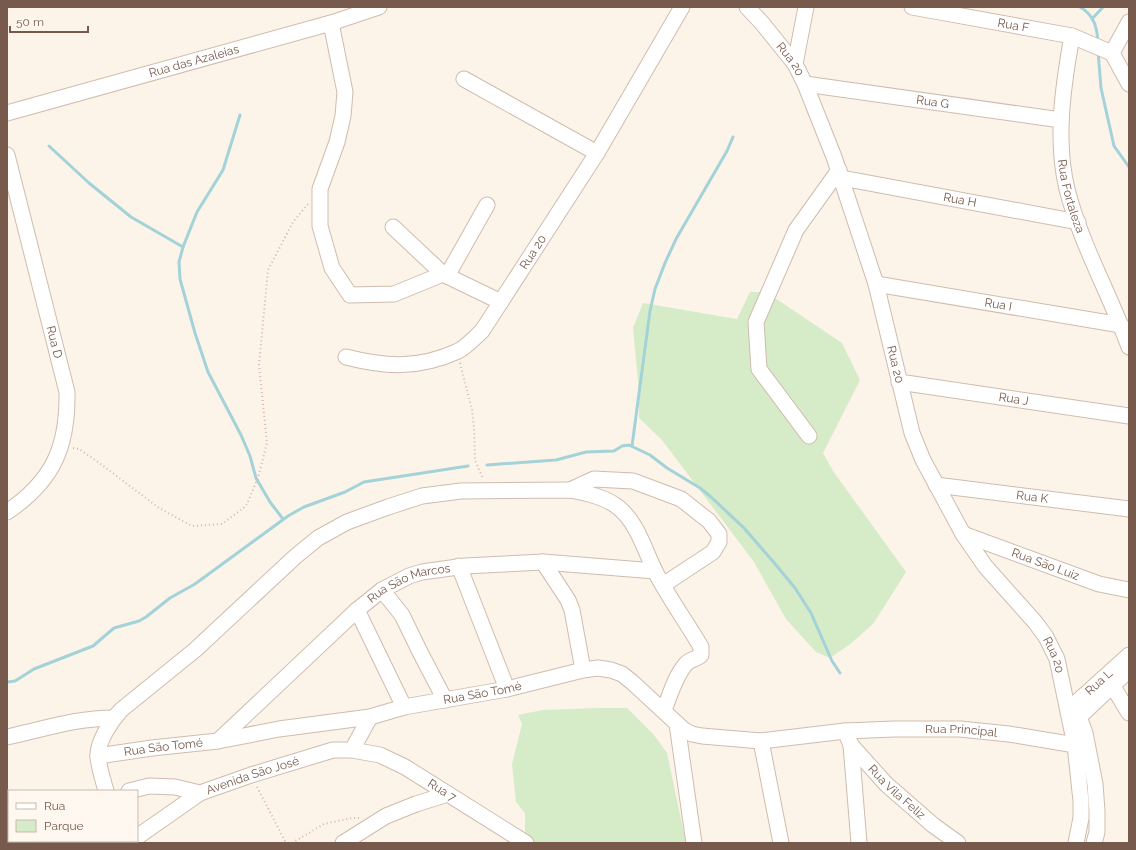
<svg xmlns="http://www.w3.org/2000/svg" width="1136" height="850" viewBox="0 0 1136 850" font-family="Raleway,sans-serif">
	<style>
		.green { fill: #d6ebc7 }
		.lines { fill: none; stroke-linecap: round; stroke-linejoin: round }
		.stream { stroke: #a3d2d8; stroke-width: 3 }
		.minor-casing { stroke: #cfbcae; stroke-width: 17 }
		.path { stroke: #d7b6a3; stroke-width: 2; stroke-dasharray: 1 3; stroke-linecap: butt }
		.minor { stroke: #fff; stroke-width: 15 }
		.labels { text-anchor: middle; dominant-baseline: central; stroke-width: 3; stroke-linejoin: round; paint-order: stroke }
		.street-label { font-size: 12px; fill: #775a4c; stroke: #fff8f0 }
	</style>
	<rect width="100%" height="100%" fill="#fcf4e9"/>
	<g class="green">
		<polygon points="750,292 766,292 842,343 860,380 823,453 833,471 906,572 873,624 849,645 830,658 816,652 786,619 754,562 662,440 639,418 639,391 633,328 643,303 737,319"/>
		<polygon points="597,708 627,708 654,735 667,753 686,843 518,843 525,832 525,813 516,802 512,764 522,724 518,715 543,710"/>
	</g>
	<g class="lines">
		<g class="stream">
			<path d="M1080,7C1094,15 1097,27 1098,42"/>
			<polyline points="1092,19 1103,7"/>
			<polyline points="1098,51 1101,88 1114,146 1129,167"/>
			<polyline points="240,115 223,170 197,212 183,247 179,262 180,279 195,333 208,372 241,435 250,456 256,478 270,502 283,519"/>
			<polyline points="49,146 89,183 131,217 183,247"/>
			<polyline points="632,446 650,311 655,289 665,263 676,239 727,151 733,137"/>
			<polyline points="487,465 556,460 586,452 614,451 622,446 629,445 650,455 667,468 700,488 711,497 744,528 776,565 795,588 811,613 832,661 840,673"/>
			<polyline points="7,682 15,681 34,669 93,646 114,628 139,621 146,617 170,598 195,584 288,516 304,507 345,492 364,482 468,466"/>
		</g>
		<g class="minor-casing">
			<g id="minor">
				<path id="s1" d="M747,7L762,23L795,64L805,84L834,157L876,284L912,433L923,460L963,534L985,566L1035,622L1046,637L1057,659L1075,745L1081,801V818L1076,843"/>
				<path id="s2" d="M912,7L1072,36L1112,53"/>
				<polyline points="331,23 345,92 343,116 337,142 320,189 320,226 332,268 350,295 394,294 443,274"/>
				<path id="s3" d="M1072,36C1063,86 1055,140 1067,189C1081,245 1110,294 1129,347"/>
				<polyline points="1112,53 1129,84"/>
				<polyline points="1112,53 1129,22"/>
				<polyline points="795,64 806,7"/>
				<polyline points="464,79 597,153"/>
				<path id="s4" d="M805,84L1061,120"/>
				<path id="s5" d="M7,113L331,23L379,7"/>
				<path id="s6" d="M7,155L67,392C68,447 53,481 7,512"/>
				<path id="s7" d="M842,178L1078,222"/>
				<polyline points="393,227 443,274 501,302"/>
				<polyline points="447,276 487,205"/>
				<path id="s8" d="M876,284L1121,325"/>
				<path id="s9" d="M346,357C385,367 418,369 456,352C466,348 474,338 482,331L597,153L682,7"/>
				<path id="s10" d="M899,382L1129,416"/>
				<polyline points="809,436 759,369 756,322 796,230 839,170"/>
				<path id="s11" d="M936,485L1129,509"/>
				<polyline points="570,490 594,479 633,481 681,499 709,521 719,534 719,542 713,552 663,585"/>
				<path id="s12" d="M963,534L1099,584L1129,590"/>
				<polyline points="543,562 568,600 572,610 583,670"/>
				<polyline points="459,566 507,689"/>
				<polyline points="382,590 402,615 420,652 445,700"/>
				<polyline points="357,610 404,707"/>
				<polyline points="1112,685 1129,713"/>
				<path id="s13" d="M1069,709L1129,655"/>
				<polyline points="1073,712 1079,717 1085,733 1095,784 1097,811 1097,832 1094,843"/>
				<polyline points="1072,722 1079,717 1129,670"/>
				<polyline points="677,724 694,843"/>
				<path id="s14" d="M845,731L851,745L886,784L933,825L958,843"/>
				<path d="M7,737C45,729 75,718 114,718"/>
				<path id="s15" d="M218,741L357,610L382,590L409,576L422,572L465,566L543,562L655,571"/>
				<polyline points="761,741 781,843"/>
				<polyline points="851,745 859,843"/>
				<polyline points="352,750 370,717"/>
				<path id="s16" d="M98,756L152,748L218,741L279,729L370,717L404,707L507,689L583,670L598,668L611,670L622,674L632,682L684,730L692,734L702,736L761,741L845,731L894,729H960L1009,734L1075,745"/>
				<path d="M106,791C103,780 99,768 98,757C97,742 111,721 121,710L195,650L296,556L318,538L347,522L388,507L422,496L461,491L570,490C586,493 606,497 619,508C638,524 644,549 655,571C668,597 686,621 701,647V655C696,660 689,659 685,665C675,677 670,695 664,710"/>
				<path id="s17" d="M129,791L149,786L175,787L200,793L251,775L333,750H352L380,755L405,767L526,843"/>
				<polyline points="137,837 200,793"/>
				<polyline points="125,841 125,843"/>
				<polyline points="7,843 10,841"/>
				<polyline points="343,843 386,816 416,804 448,794"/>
			</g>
		</g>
		<g class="path">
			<polyline points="460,363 472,410 474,428 475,460 483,479"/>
			<polyline points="73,448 79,449 98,462 159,508 192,526 222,524 246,506 258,478 267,443 259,365 268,270 293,222 308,204"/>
			<polyline points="257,787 286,843"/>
			<polyline points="292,843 324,824 352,818 359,818"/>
		</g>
		<use href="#minor" class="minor"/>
	</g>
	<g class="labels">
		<g class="street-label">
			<text stroke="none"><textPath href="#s2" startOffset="103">Rua F</textPath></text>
			<text stroke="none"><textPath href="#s1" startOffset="68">Rua 20</textPath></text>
			<text stroke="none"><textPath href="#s5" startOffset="194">Rua das Azaleias</textPath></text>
			<text stroke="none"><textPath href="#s4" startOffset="129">Rua G</textPath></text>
			<text stroke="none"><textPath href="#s3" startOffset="162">Rua Fortaleza</textPath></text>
			<text stroke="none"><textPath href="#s7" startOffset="120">Rua H</textPath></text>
			<text stroke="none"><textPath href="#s9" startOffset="240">Rua 20</textPath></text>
			<text stroke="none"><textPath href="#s8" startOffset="124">Rua I</textPath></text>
			<text stroke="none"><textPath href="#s6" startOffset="193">Rua D</textPath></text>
			<text stroke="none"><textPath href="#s1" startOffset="392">Rua 20</textPath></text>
			<text stroke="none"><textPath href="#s10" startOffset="116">Rua J</textPath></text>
			<text stroke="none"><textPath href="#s11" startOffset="97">Rua K</textPath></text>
			<text stroke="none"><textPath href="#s12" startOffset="88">Rua São Luiz</textPath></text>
			<text stroke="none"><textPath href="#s15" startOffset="251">Rua São Marcos</textPath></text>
			<text stroke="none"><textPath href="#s1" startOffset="728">Rua 20</textPath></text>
			<text stroke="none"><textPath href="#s13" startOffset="40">Rua L</textPath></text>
			<text stroke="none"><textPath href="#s16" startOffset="390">Rua São Tomé</textPath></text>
			<text stroke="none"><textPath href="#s16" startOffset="896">Rua Principal</textPath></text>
			<text stroke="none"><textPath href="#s16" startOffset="66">Rua São Tomé</textPath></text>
			<text stroke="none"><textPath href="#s17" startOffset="128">Avenida São José</textPath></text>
			<text stroke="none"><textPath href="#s17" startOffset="331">Rua 7</textPath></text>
			<text stroke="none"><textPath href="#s14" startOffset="81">Rua Vila Feliz</textPath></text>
		</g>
	</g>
	<rect width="1136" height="850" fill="none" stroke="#775a4c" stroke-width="16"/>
	<rect x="8" y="790" width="130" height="52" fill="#fff8f0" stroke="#c9b9ae"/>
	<rect x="16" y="803" width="20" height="6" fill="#ffffff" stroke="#c9b9ae"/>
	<text x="44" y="810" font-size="12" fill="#775a4c">Rua</text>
	<rect x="16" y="820" width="20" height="12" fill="#d6ebc7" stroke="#c9b9ae"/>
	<text x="44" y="830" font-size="12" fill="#775a4c">Parque</text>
	<path d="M10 26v6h78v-6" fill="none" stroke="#775a4c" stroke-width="2"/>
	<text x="16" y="26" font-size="12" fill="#775a4c" stroke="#fff8f0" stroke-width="3" paint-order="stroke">50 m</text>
</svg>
